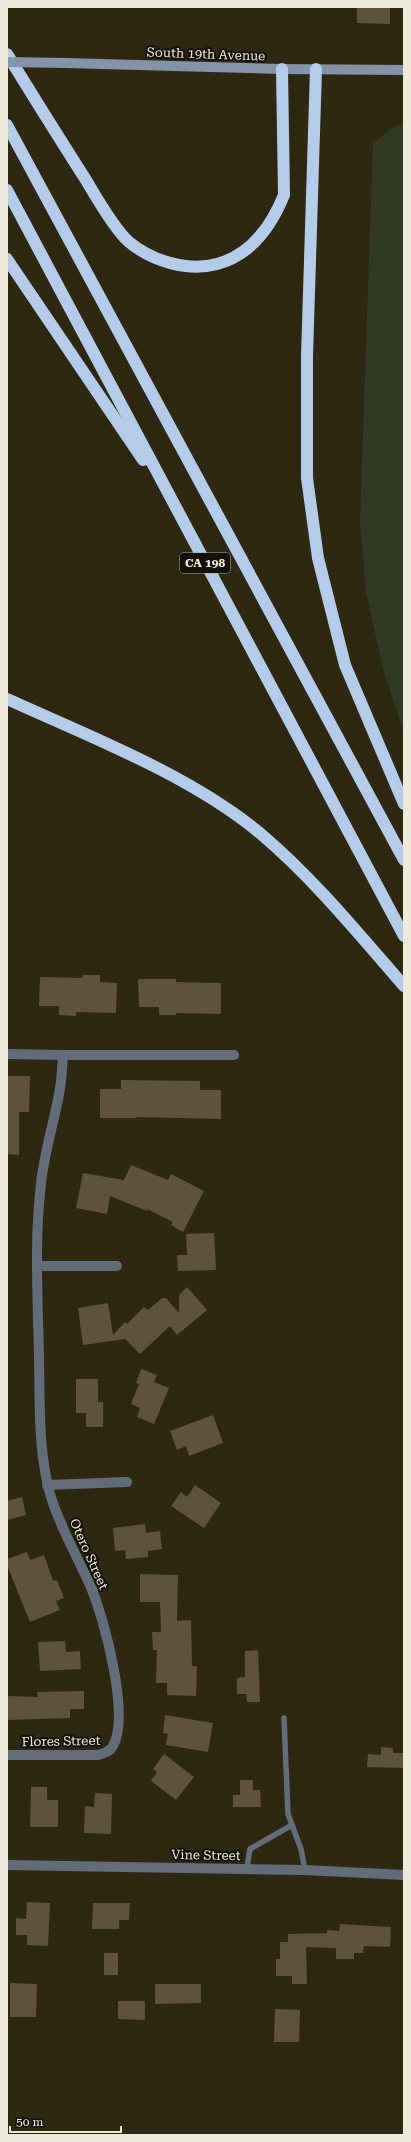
<svg xmlns="http://www.w3.org/2000/svg" width="411" height="2142" viewBox="0 0 411 2142" font-family="'Roboto Serif',serif">
	<style>
		.green { fill: #313a22 }
		.building { fill: #5f513d }
		.lines { fill: none; stroke-linecap: round; stroke-linejoin: round }
		.service { stroke: #636c79; stroke-width: 5.5 }
		.minor { stroke: #636c79; stroke-width: 10 }
		.tertiary { stroke: #636c79; stroke-width: 10 }
		.secondary { stroke: #8493a7; stroke-width: 10 }
		.motorway { stroke: #b4ccea; stroke-width: 12 }
		.secondary-bridge { stroke: #8493a7; stroke-width: 10 }
		.labels { text-anchor: middle; dominant-baseline: central; stroke-width: 4; stroke-linejoin: round; paint-order: stroke }
		.shield { fill: #141108; stroke: #aca89c; stroke-width: 1 }
		.shield-label { font-size: 12px; font-weight: bold; fill: #ede9db }
		.street-label { font-size: 13px; fill: #ede9db; stroke: #141108 }
	</style>
	<rect width="100%" height="100%" fill="#2e2812"/>
	<polygon class="green" points="404,125 404,733 384,673 366,593 360,521 373,143 395,126"/>
	<g class="building">
		<polygon points="357,7 390,7 390,24 357,23"/>
		<polygon points="83,975 100,975 100,982 117,983 116,1013 76,1012 76,1016 59,1015 59,1006 39,1006 40,977 82,978"/>
		<polygon points="138,979 176,979 176,982 221,983 221,1014 176,1013 176,1015 159,1015 159,1007 139,1007"/>
		<polygon points="7,1076 30,1076 29,1112 19,1112 19,1155 7,1154"/>
		<polygon points="121,1080 200,1081 200,1090 221,1090 221,1119 137,1117 137,1118 100,1118 100,1089 121,1089"/>
		<polygon points="131,1165 168,1180 171,1174 204,1191 183,1232 171,1225 173,1222 147,1209 147,1211 110,1196 107,1214 76,1208 83,1173 124,1180"/>
		<polygon points="214,1233 216,1270 178,1271 177,1255 187,1255 186,1234"/>
		<polygon points="187,1287 207,1310 177,1335 170,1326 140,1354 125,1339 83,1345 78,1308 108,1303 113,1335 125,1322 127,1324 144,1307 148,1310 162,1298 166,1298 179,1313 179,1295"/>
		<polygon points="141,1369 157,1375 154,1382 169,1388 154,1424 137,1417 140,1408 131,1404 139,1384 136,1383"/>
		<polygon points="76,1379 98,1379 98,1402 103,1402 103,1427 86,1427 86,1413 76,1413"/>
		<polygon points="213,1415 223,1443 189,1456 186,1446 177,1450 170,1431"/>
		<polygon points="195,1485 221,1503 204,1528 171,1506 181,1492 187,1497"/>
		<polygon points="22,1497 26,1515 7,1520 7,1501"/>
		<polygon points="145,1524 146,1533 160,1531 162,1549 148,1551 148,1557 126,1559 125,1550 115,1551 113,1528"/>
		<polygon points="27,1552 30,1560 44,1555 53,1581 57,1580 64,1598 56,1601 60,1610 30,1622 7,1565 7,1559"/>
		<polygon points="140,1574 178,1575 177,1621 191,1620 192,1666 197,1666 196,1696 167,1695 167,1683 156,1683 157,1650 153,1650 152,1632 161,1632 160,1602 140,1602"/>
		<polygon points="65,1641 66,1652 80,1651 81,1669 40,1671 38,1642"/>
		<polygon points="258,1650 260,1702 247,1702 246,1694 237,1694 237,1678 245,1677 245,1651"/>
		<polygon points="84,1691 84,1709 70,1709 70,1718 7,1720 7,1696 38,1697 37,1692"/>
		<polygon points="165,1715 213,1723 208,1752 166,1745 168,1734 163,1733"/>
		<polygon points="381,1747 393,1748 393,1753 404,1753 404,1768 367,1767 368,1754 381,1755"/>
		<polygon points="164,1754 194,1777 176,1800 151,1781 157,1772 153,1769"/>
		<polygon points="240,1780 253,1780 253,1790 260,1790 261,1807 233,1807 233,1795 240,1795"/>
		<polygon points="31,1787 47,1787 47,1800 58,1800 58,1827 30,1827"/>
		<polygon points="95,1793 112,1794 111,1834 84,1833 85,1806 94,1807"/>
		<polygon points="27,1902 50,1903 48,1946 27,1945 27,1935 16,1935 16,1918 26,1919"/>
		<polygon points="93,1903 130,1903 129,1920 119,1920 119,1929 92,1929"/>
		<polygon points="340,1924 391,1927 390,1947 364,1946 363,1953 354,1953 354,1959 336,1959 336,1948 306,1947 307,1984 292,1984 292,1976 276,1976 276,1959 280,1959 280,1942 288,1942 288,1934 327,1933 327,1930 339,1931"/>
		<rect x="104" y="1953" width="14" height="22"/>
		<polygon points="10,1983 37,1984 36,2017 10,2017"/>
		<polygon points="155,1984 201,1984 201,2003 155,2004"/>
		<polygon points="118,2001 145,2001 145,2020 118,2019"/>
		<polygon points="275,2009 300,2010 299,2042 274,2042"/>
	</g>
	<g class="lines">
		<g class="service">
			<polyline points="284,1718 288,1814 301,1849 305,1870"/>
			<polyline points="247,1868 250,1849 292,1825"/>
		</g>
		<g class="minor">
			<polyline points="7,1054 63,1055"/>
			<polyline points="37,1266 117,1266"/>
			<polyline points="47,1485 127,1482"/>
			<path d="M7,1755H98C104,1753 110,1752 113,1746C130,1716 105,1622 92,1590C79,1559 61,1530 51,1497C38,1454 40,1404 39,1359C38,1301 34,1242 41,1184C44,1152 55,1120 60,1088C62,1077 62,1066 63,1055H234"/>
		</g>
		<polyline class="tertiary" points="7,1865 305,1870 404,1875"/>
		<polyline class="secondary" points="65,63 282,69 404,70"/>
		<g class="motorway">
			<path d="M7,54C33,96 59,138 86,180C96,197 115,230 129,242C152,261 188,272 217,264C251,255 271,227 284,195L282,69"/>
			<polyline points="316,69 307,356 307,478 318,558 345,665 404,804"/>
			<polyline points="7,125 404,860"/>
			<polyline points="7,190 404,936"/>
			<polyline points="7,259 143,460"/>
			<path d="M7,699C89,736 192,776 261,834C314,879 358,933 404,986"/>
		</g>
		<polyline class="secondary-bridge" points="7,62 65,63"/>
	</g>
	<g class="labels">
		<rect class="shield" x="180" y="553" width="50" height="20" rx="3"/>
		<g class="shield-label">
			<text x="205" y="563">CA 198</text>
		</g>
		<g class="street-label">
			<text transform="translate(206 54) rotate(2)">South 19th Avenue</text>
			<text transform="translate(89 1554) rotate(66)">Otero Street</text>
			<text transform="translate(61 1741) rotate(-1)">Flores Street</text>
			<text transform="translate(206 1855) rotate(1)">Vine Street</text>
		</g>
	</g>
	<rect width="411" height="2142" fill="none" stroke="#ede9db" stroke-width="16"/>
	<path d="M10 2126v6h111v-6" fill="none" stroke="#ede9db" stroke-width="2"/>
	<text x="16" y="2126" font-size="12" fill="#ede9db" stroke="#141108" stroke-width="3" paint-order="stroke">50 m</text>
</svg>
